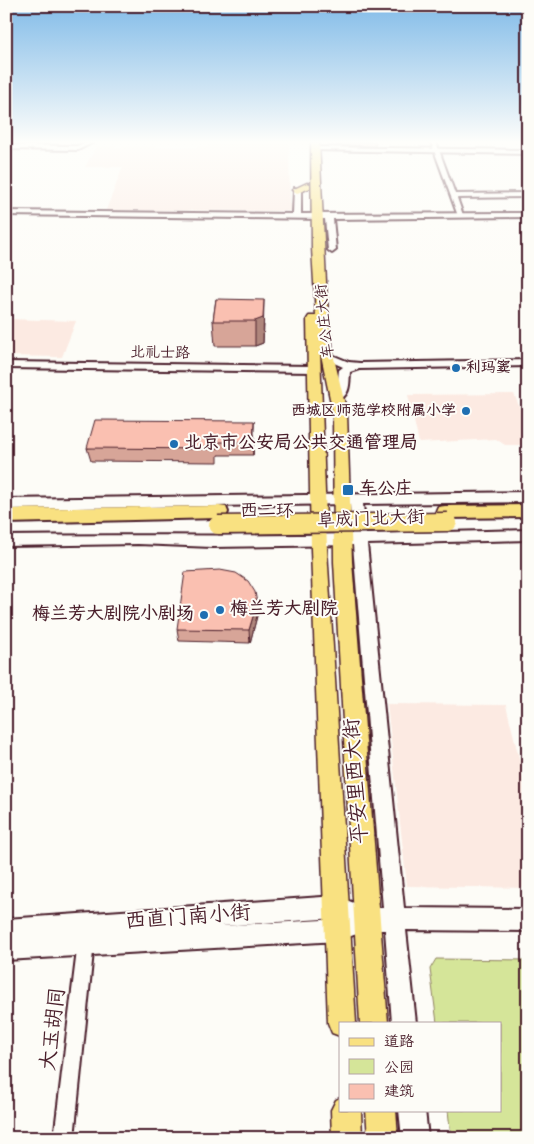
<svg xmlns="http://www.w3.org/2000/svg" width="534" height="1144" viewBox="0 0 534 1144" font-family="'Indie Flower','LXGW WenKai TC',sans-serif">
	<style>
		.built { fill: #fceae2 }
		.green { fill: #d5e599; stroke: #908262 }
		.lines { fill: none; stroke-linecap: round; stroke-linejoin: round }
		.street-casing { stroke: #4a1f2b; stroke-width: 4 }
		.secondary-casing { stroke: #4a1f2b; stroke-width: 4 }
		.primary-casing { stroke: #4a1f2b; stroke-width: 3 }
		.highway-casing { stroke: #4a1f2b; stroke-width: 4 }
		.street { fill: #fdfcf7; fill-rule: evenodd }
		.secondary { fill: #fdfcf7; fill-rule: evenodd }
		.primary { fill: #f9e181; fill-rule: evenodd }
		.highway { fill: #f9e181; fill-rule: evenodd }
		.highway-bridge-casing { stroke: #4a1f2b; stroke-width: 21; stroke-linecap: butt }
		.highway-bridge { stroke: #f9e181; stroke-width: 18 }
		.wall { fill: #d7a598; stroke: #4a1f2b }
		.shaded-wall { fill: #af867c; stroke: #4a1f2b }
		.building { fill: #fac0b1; stroke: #4a1f2b }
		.poi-dot { fill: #1f6fb2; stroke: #fdfcf7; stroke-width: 2 }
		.labels { text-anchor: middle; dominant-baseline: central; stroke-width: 4; stroke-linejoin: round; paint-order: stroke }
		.far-street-label { font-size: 15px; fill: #4a1f2b; stroke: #fdfcf7 }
		.far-poi-label { font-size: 15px; font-weight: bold; fill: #4a1f2b; stroke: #fdfcf7; text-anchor: start }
		.poi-label { font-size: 18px; font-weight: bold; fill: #4a1f2b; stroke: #fdfcf7; text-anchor: start }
		.street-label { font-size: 18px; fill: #4a1f2b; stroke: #fdfcf7 }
		.near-street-label { font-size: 21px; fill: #4a1f2b; stroke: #fdfcf7 }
	</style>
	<rect width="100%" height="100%" fill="#fdfcf7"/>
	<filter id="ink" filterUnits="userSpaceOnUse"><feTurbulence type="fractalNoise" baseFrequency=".02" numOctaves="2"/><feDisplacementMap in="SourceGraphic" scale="10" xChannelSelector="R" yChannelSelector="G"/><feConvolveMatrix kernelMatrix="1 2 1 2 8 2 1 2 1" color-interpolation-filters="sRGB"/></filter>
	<g filter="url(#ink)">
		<g class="built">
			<polygon points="209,142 289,142 290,211 106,210 123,167 85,167 96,147 207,147"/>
			<polygon points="6,319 76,321 62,357 6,356"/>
			<polygon points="514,394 528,427 528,445 505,445 496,439 419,443 408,395"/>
			<polygon points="387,704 506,705 528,794 528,888 407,886"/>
		</g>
		<polygon class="green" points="436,959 528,960 528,1138 451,1138 448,1110 500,1110 500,1023 437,1023 430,969"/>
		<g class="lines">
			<g class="street-casing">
				<g id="street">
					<polygon points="87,142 94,142 78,150 6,149 6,145 77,146"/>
					<polygon points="431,142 436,142 455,194 528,193 528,197 457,198 463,215 458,216"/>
					<polygon points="86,934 92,936 94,942 74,1138 54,1138 78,942 80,936"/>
				</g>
			</g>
			<g class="secondary-casing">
				<g id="secondary">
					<polygon points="316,147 528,150 528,154 314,150 314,148"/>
					<polygon points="294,188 301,190 301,214 528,213 528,217 333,219 336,250 332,253 328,250 325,219 6,215 6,211 293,214"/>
					<path d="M327,353L349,362L360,363L528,360V366L359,369L350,372C349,383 351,395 338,400L332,396L337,390L339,370L343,367L323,358L322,356L323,354Z"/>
					<polygon points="6,362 314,366 320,369 314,372 6,368"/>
					<path d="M528,492V502L363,504L366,534L528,530V540L367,544L404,908L528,909V931L406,930L416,1023H392L385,930H367L338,941L6,960V919L336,896L367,908H383L353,545L212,547L138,544L6,546V536C122,534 237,537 352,534L350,504L6,509V499ZM336,918L339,919L221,926Z"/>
					<polygon points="399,1110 425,1110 428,1138 402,1138"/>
				</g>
			</g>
			<g class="primary-casing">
				<g id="primary">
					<polygon points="311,142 319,142 327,302 333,354 347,413 352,562 388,1023 360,1023 334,562 333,413 320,350 327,549 356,1023 340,1023 340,1036 332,1033 328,1023 311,549 307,319 309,316 316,316 312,248"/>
					<polygon points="307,183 310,184 310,188 297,193 292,190"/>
					<polygon points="340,1098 340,1110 361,1110 362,1138 332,1138 331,1110 336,1100"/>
					<polygon points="366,1110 396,1110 398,1138 368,1138"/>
				</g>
			</g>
			<g class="highway-casing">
				<g id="highway">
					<polygon points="528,505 528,517 445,518 438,517 436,512 438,507 445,506"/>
					<polygon points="219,506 226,507 228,512 226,517 219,518 6,523 6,509"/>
				</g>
			</g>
			<use href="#street" class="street"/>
			<use href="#secondary" class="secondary"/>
			<use href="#primary" class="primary"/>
			<use href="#highway" class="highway"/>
			<g class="highway-bridge-casing">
				<polyline id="highway-bridge" points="218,525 448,522"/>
			</g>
			<use href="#highway-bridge" class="highway-bridge"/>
		</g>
		<g class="wall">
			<polygon points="336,142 376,142 375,146 337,145"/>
			<polygon points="216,299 264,325 263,343 255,346 215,346 213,321"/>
			<polygon points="254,434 253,455 218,455 218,462 91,461 87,448"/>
			<polygon points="257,616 250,643 179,641 177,629"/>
		</g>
		<g class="shaded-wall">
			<polygon points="264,300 263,343 255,346 255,321"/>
			<polygon points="254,421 254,434 253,455 253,442"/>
			<polygon points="257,603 257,616 250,643 249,630"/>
		</g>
		<g class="building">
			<polygon points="216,299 264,300 263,318 255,321 213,321"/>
			<polygon points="95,420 254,421 253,442 218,442 217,449 87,448"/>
			<polygon points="220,570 236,573 248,581 255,592 257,603 249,630 177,629 185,572"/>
		</g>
	</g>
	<linearGradient id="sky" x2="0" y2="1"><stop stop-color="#81bbe8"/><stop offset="0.47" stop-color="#fefefb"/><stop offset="1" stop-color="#fefefb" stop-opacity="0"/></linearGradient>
	<rect width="534" height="302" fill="url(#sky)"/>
	<g class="poi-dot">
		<circle cx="456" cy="368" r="5"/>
		<circle cx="466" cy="411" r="5"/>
		<circle cx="174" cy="444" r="5"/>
		<rect x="342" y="484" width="12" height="12" rx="2.5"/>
		<circle cx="220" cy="610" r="5"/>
		<circle cx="204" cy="615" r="5"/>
	</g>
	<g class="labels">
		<g class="far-street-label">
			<text transform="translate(325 321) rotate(-96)">车公庄大街</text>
			<text transform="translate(160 353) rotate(1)">北礼士路</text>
		</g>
		<g class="far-poi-label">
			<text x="466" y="368">利玛窦</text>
			<text x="456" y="411" text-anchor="end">西城区师范学校附属小学</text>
		</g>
		<g class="poi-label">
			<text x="184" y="444">北京市公安局公共交通管理局</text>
			<text x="359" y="490">车公庄</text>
			<text x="230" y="610">梅兰芳大剧院</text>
			<text x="194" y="615" text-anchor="end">梅兰芳大剧院小剧场</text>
		</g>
		<g class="street-label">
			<text x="267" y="512">西二环</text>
			<text transform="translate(371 520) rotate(-2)">阜成门北大街</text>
		</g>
		<g class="near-street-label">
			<text transform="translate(357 781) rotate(-94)">平安里西大街</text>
			<text transform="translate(188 918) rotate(-4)">西直门南小街</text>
			<text transform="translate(54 1029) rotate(-83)">大玉胡同</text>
		</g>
	</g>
	<rect width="534" height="1144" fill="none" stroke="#fdfcf7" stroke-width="25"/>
	<rect x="12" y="12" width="509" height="1119" fill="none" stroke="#4a1f2b" stroke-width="2" filter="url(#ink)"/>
	<rect x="339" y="1022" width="162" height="90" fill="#fdfcf7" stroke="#b5a4a5"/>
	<rect x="349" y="1038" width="25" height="8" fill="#f9e181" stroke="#b5a4a5"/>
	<text x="384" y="1046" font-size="15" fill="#4a1f2b">道路</text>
	<rect x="349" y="1059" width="25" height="15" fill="#d5e599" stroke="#b5a4a5"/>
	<text x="384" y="1072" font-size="15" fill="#4a1f2b">公园</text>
	<rect x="349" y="1084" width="25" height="15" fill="#fac0b1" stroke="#b5a4a5"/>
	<text x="384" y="1096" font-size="15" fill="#4a1f2b">建筑</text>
</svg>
